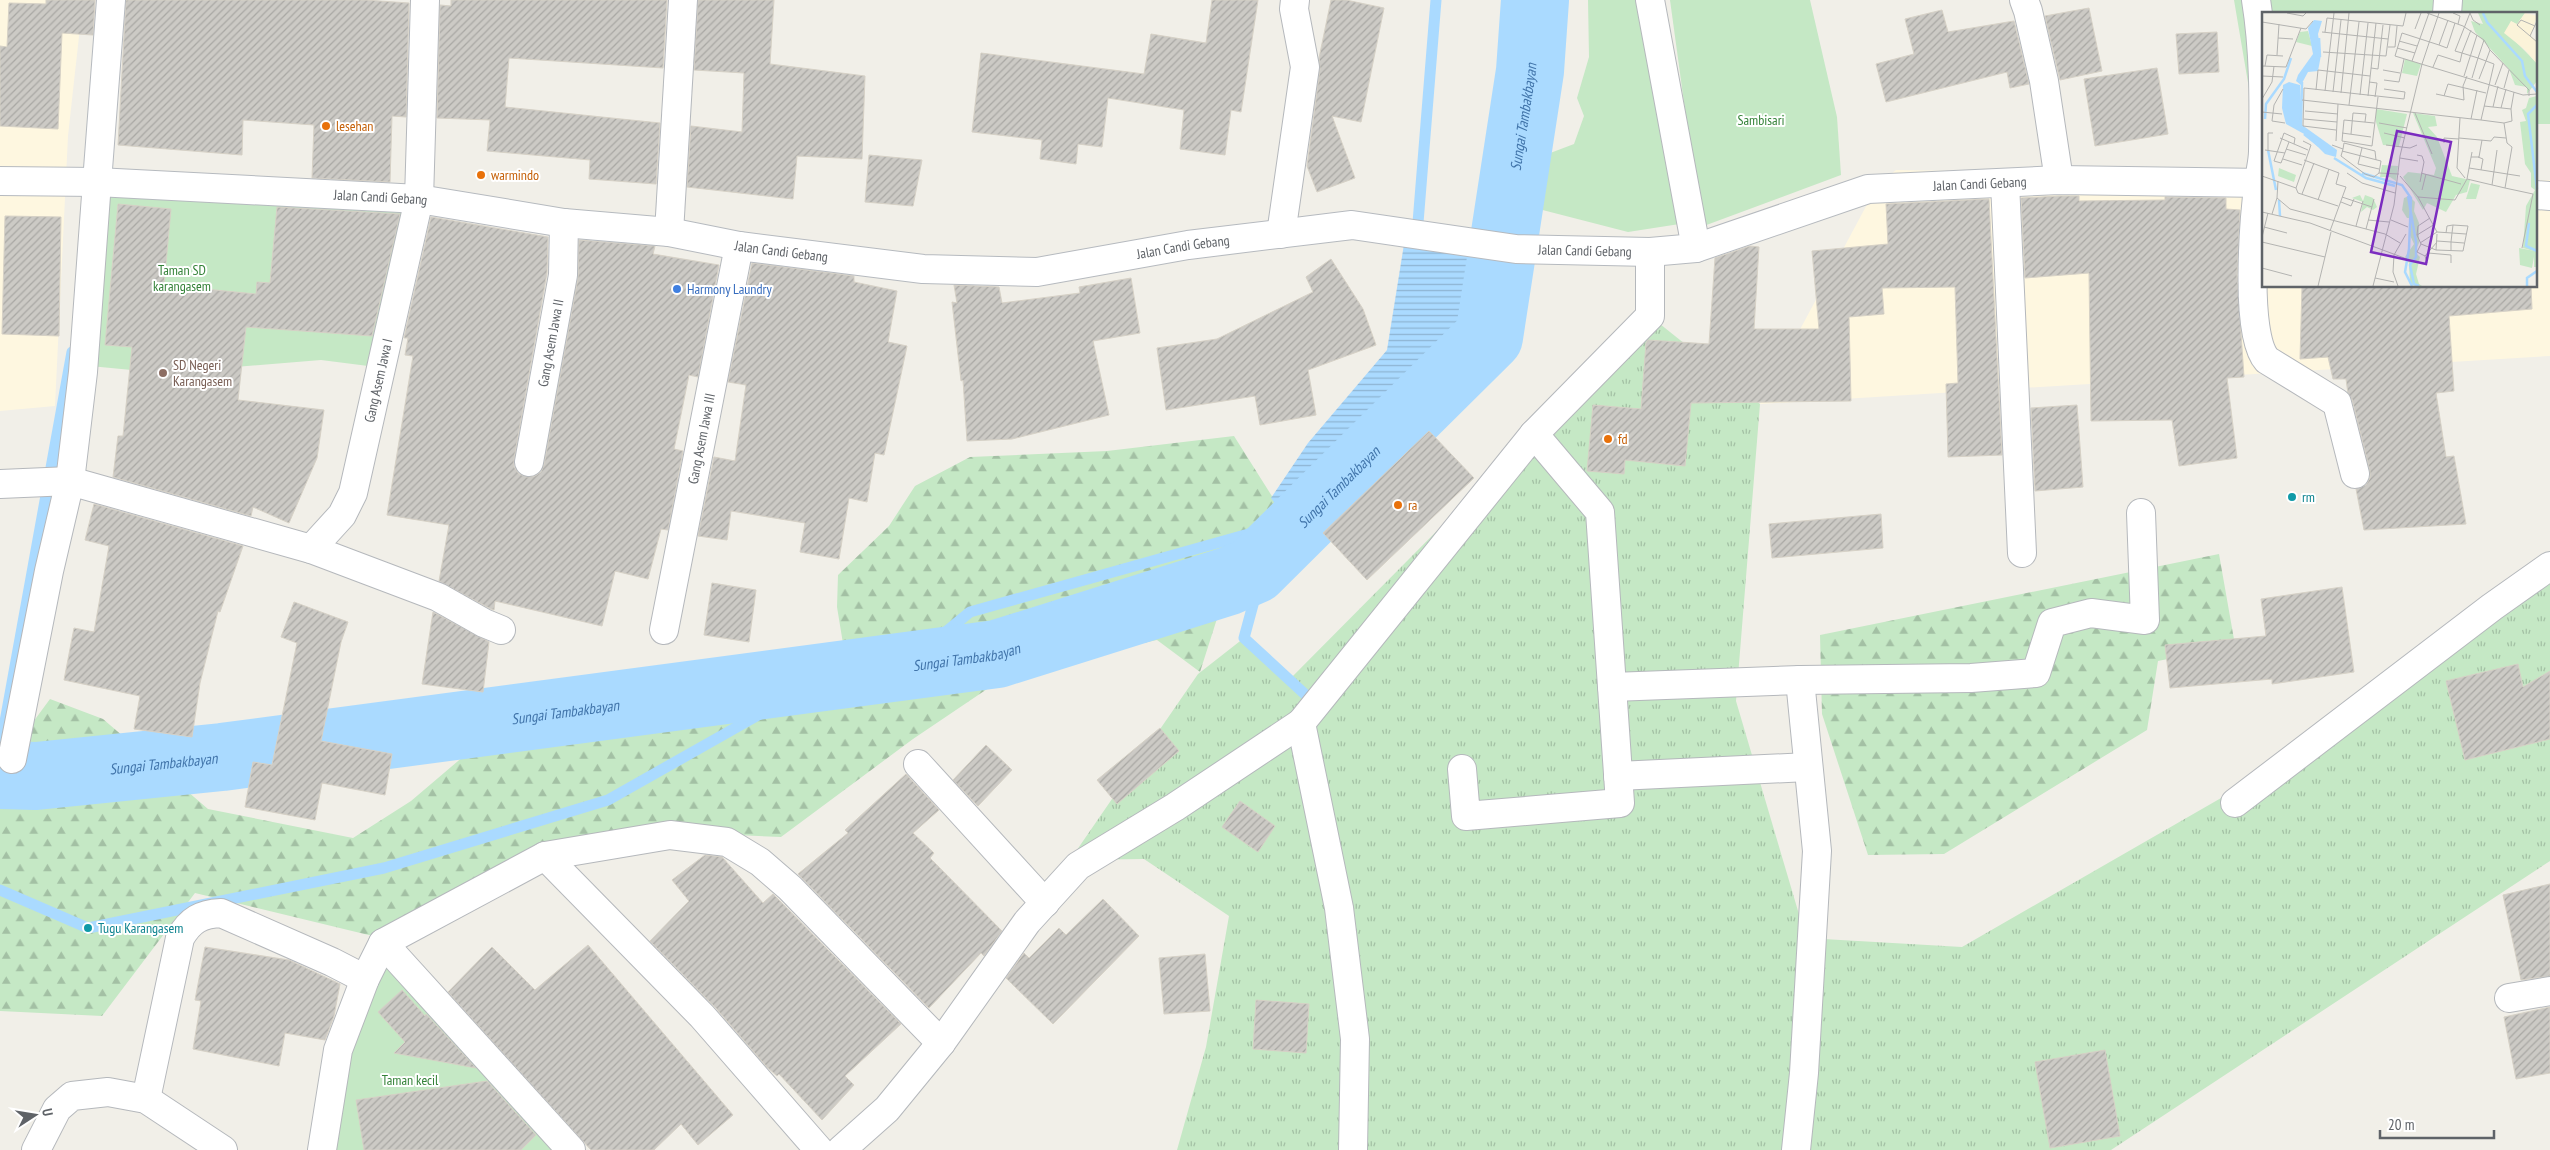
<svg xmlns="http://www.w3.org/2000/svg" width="2550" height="1150" viewBox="0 0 2550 1150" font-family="'PT Sans Narrow',sans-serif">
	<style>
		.commercial { fill: #fef7e0 }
		.grass { fill: url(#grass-tufts) }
		.forest { fill: url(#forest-firs) }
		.park { fill: #c5e8c5 }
		.water { fill: url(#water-rules) }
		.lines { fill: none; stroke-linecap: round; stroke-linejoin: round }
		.stream { stroke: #aadaff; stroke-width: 11 }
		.river { stroke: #aadaff; stroke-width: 68 }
		.building { fill: url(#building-hatch); stroke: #d6d1c6 }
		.street-casing { stroke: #b5b8bc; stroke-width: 30 }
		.secondary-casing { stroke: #b6babf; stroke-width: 30 }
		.street { stroke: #fff; stroke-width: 28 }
		.secondary { stroke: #fff; stroke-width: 28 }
		.food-dot { fill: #e8710a; stroke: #fff; stroke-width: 2 }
		.shop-dot { fill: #3f7fe0; stroke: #fff; stroke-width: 2 }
		.education-dot { fill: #8d6e63; stroke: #fff; stroke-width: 2 }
		.culture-dot { fill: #0f9aa8; stroke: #fff; stroke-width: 2 }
		.labels { text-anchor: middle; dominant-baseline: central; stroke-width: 4; stroke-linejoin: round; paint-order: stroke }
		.park-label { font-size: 14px; fill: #348238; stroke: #fff }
		.food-label { font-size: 14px; fill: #c56008; stroke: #fff; text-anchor: start }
		.street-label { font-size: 14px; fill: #5f6368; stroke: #fff }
		.shop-label { font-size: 14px; fill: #366cbe; stroke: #fff; text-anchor: start }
		.education-label { font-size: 14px; fill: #785e54; stroke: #fff; text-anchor: start }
		.culture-label { font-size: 14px; fill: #0d838f; stroke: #fff; text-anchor: start }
		.water-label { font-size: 15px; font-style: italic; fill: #4174aa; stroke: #fff }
		.inset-river { fill: none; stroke: #aadaff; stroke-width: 2.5 }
		.inset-road { fill: none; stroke: #b3b3b1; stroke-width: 1 }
		.view { fill: #7b2cbf; fill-opacity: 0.15; stroke: #7b2cbf; stroke-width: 2.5 }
		.inset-edge { fill: none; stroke: #5f6368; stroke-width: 2.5 }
	</style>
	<defs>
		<pattern id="grass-tufts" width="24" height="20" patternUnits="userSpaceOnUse" patternTransform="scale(1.25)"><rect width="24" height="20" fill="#c5e8c5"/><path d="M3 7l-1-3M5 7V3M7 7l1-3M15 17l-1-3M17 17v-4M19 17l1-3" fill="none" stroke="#a3c0a4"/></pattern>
		<pattern id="forest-firs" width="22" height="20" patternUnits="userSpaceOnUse" patternTransform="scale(1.25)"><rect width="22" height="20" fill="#c5e8c5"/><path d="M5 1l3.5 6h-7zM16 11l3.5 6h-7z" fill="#a3c0a4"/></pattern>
		<pattern id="water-rules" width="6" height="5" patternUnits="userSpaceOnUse" patternTransform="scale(1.25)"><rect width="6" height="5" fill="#aadaff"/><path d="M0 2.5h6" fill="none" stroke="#8eb4d2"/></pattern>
		<pattern id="building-hatch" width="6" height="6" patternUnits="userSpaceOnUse" patternTransform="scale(1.25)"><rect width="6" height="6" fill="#cccac5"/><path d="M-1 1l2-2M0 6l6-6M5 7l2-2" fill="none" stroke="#a9a8a4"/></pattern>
	</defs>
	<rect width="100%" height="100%" fill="#f1efe8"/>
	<g class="commercial">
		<polygon points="0,0 83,0 68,136 55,406 0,411"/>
		<polygon points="1896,170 2264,176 2264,286 2536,286 2536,180 2550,180 2550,356 1760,404 1878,184"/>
	</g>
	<polygon class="grass" points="1650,316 1760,404 1736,701 1806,938 1962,947 2308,748 2550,562 2550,861 2111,1150 1177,1150 1206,1047 1229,916 1144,859 1070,860 1198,674 1244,638 1288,681"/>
	<g class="forest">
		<polygon points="1234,436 1294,531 1254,570 1229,581 1200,672 1157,640 1065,660 996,683 913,739 781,837 670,832 541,848 381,938 195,893 102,1016 0,1011 0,767 50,699 103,719 208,809 353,838 411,801 538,693 668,665 818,694 957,676 1206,589 997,654 848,674 837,607 838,575 889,526 915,486 970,457 1107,451"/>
		<polygon points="2219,554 2235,645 2158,661 2147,730 1944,854 1868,855 1822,714 1820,635"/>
	</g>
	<g class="park">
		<polygon points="1588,0 1644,0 1686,223 1628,232 1527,206 1545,155 1574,144 1584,116 1577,98 1589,57"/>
		<polygon points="1670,0 1810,0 1837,117 1841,175 1701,227"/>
		<polygon points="2234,0 2550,0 2550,124 2536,124 2536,14 2264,14 2254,118"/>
		<polygon points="102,175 411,209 384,368 321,360 163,373 90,366"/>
		<polygon points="385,950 566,1150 329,1150 343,1052"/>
	</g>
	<polygon class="water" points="1405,238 1483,255 1481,330 1294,531 1271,498 1308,443 1387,350"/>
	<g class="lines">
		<g class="stream">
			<polyline points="1417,235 1436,0"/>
			<polyline points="1274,527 1244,638 1308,697 1310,709"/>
			<polyline points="0,749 72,352"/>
			<polyline points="0,890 88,928 384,868 608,800 783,701 931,644 970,612 1274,527 1291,503"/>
		</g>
		<path class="river" id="s1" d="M0,775L36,776L222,757L997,654L1229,581L1254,570L1489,337L1530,71L1535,0"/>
	</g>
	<g class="building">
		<polygon points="46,0 95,0 93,35 62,33 58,129 0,126 0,46 7,47 9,3 46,4"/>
		<polygon points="126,0 365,0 409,3 406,117 392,116 390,182 312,178 314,125 243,120 242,155 118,145"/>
		<polygon points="451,0 667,0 663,68 509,58 505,107 660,123 656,184 589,179 590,160 487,151 490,120 437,118 440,5 451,6"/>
		<polygon points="698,0 774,0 770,64 865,76 862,159 797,156 793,199 687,187 691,126 742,132 744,73 694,70"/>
		<polygon points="1212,0 1258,0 1241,112 1231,110 1225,155 1180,149 1184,110 1108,98 1102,147 1078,144 1076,164 1040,159 1042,140 972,132 981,53 1144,74 1151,34 1206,43"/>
		<polygon points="1331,0 1346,0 1384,8 1361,122 1332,116 1355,178 1317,192 1307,166 1320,69 1319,58"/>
		<polygon points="2089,8 2102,71 2060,80 2045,16"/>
		<polygon points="1942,10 1948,32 2014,21 2029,84 2010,88 2007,72 1886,102 1876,64 1914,54 1905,19"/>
		<polygon points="2217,32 2219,72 2179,74 2176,34"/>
		<polygon points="2157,68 2168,134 2095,146 2084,79"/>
		<polygon points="869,155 922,160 913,206 865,202"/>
		<polygon points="2059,196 2079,196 2079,201 2165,200 2165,197 2226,198 2226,209 2240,210 2237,275 2244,377 2227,378 2237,458 2179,466 2172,420 2091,421 2089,273 2025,278 2021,198"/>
		<polygon points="1989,199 2002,455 1948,457 1946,384 1958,383 1955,287 1882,288 1884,314 1849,317 1851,401 1691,403 1685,466 1625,460 1624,474 1587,471 1593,405 1641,409 1646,343 1648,340 1709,344 1715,258 1750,246 1759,247 1754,329 1819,329 1812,251 1888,244 1886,204"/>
		<polygon points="118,204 171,209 164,285 256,294 257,282 270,283 277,207 400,214 372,336 246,327 238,400 324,410 317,458 289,523 253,507 251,516 113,477 118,436 123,436 132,347 105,345"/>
		<polygon points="5,216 61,217 59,336 2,334"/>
		<polygon points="431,217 548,237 547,273 514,459 514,467 519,474 527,477 535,476 541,472 544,465 578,278 579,240 655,246 653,254 719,265 698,377 689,375 674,449 683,451 668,530 661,529 648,579 615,571 602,626 495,601 494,610 491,609 439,581 449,525 387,515 413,356 405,355 408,338 404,338"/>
		<polygon points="1331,259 1363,309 1376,345 1308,370 1316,415 1260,425 1255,396 1166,410 1157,348 1217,339 1313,292 1306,277"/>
		<polygon points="752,263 854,276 854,282 897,291 888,342 907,346 884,455 875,453 867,502 849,498 839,559 800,552 805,523 731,511 727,540 698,536 714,457 735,461 746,385 728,382"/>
		<polygon points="1131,278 1140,333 1093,341 1109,415 1012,439 967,441 963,380 961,381 952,302 957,303 954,285 999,287 1002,303 1080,293 1079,287"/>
		<polygon points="2302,286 2531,286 2532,309 2449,316 2454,391 2436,393 2446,457 2454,456 2466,524 2364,530 2356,489 2366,485 2370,478 2370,471 2352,399 2348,394 2346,379 2333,379 2328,357 2300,359"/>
		<polygon points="2077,405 2083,487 2035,491 2031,408"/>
		<polygon points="1429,431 1474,478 1367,580 1323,533"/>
		<polygon points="94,504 243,546 220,612 218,611 200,683 192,737 134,729 140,696 64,680 74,628 94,632 109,546 85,540"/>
		<polygon points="1881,514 1883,548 1772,558 1769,524"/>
		<polygon points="712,583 756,590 749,642 704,635"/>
		<polygon points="2342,587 2354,672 2272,684 2272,679 2170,688 2165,645 2266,636 2261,599"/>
		<polygon points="294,602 348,622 341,642 321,741 392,754 385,795 322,783 315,820 245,807 253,762 272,765 297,643 281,637"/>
		<polygon points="433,612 489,642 483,692 422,684"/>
		<polygon points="2518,664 2523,687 2550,671 2550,739 2465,760 2446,681"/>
		<polygon points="1160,728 1179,751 1117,804 1097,780"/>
		<polygon points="986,745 1012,770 978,806 953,780"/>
		<polygon points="906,774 939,810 913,833 934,853 930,858 1002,931 984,956 981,953 929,1008 798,874 848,833 845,830"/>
		<polygon points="1240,801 1275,826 1258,852 1222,827"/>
		<polygon points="705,855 722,857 763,903 773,894 901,1024 845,1076 854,1085 822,1120 779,1074 777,1076 767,1067 714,1006 650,941 689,901 672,880"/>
		<polygon points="2550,884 2550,976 2521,980 2503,895"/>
		<polygon points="1103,899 1139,936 1053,1024 1006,978 1024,953 1029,958 1059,928 1066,935"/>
		<polygon points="588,945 733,1115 698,1145 681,1124 654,1150 591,1150 448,992 492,947 535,990"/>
		<polygon points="205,947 289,960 340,984 334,1016 325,1040 285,1033 279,1066 193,1049 201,1001 195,1000"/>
		<polygon points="1205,954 1210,1011 1164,1014 1159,958"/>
		<polygon points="402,990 425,1016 426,1014 476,1068 394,1053 405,1042 378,1012"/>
		<polygon points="1256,1000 1309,1004 1306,1053 1253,1049"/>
		<polygon points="2550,1007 2550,1073 2516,1079 2504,1017"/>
		<polygon points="2105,1050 2120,1136 2050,1148 2035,1062"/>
		<polygon points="487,1081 536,1135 521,1150 364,1150 356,1100"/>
	</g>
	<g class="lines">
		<g class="street-casing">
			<g id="street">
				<polyline points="1650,0 1696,248"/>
				<polyline points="2024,0 2028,11 2044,81 2059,180"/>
				<path d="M2256,0C2264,49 2264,102 2263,151C2263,161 2260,172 2259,181C2254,217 2244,335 2267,360L2337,403L2355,474"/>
				<polyline points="2447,14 2448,0"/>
				<polyline points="2005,183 2022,553"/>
				<polyline points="669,232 683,0"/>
				<polyline points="1281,234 1305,67 1294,9 1295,0"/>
				<path id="s2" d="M529,462L563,275L564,223"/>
				<polyline points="0,484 70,481 311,549 438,597 484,623 501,630"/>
				<path id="s3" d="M311,549L342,515L353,493L419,199L425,0"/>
				<path id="s4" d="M664,630L739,246"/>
				<polyline points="1612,687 1800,680 1971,678 2036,673 2052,623 2091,613 2145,620 2141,513"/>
				<polyline points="12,759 49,571 70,481 83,372 97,182"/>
				<polyline points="918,764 1045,903"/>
				<polyline points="1462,769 1466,816 1620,803 1600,512 1534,434"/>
				<polyline points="1618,776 1808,767"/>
				<polyline points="2235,803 2492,607 2550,566"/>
				<polyline points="545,856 670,835 727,842 760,862 790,888 941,1043"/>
				<polyline points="383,943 571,1150"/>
				<polyline points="2509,998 2550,991"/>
				<path d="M146,1099L180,938C190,920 201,914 221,913L332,962L365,979"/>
				<polyline points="36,1150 57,1109 72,1096 108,1092 146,1099 223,1150"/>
				<polyline points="322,1150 338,1050 365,979 383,943 545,856 702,1016 819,1150"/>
				<polyline points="841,1150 887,1109 941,1043 1027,922 1078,866 1175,807 1301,723"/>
				<polyline points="1353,1150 1355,1039 1339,908 1301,723 1534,434 1650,316 1650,252"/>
				<polyline points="1796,1150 1804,1073 1817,851 1800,680"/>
			</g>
		</g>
		<g class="secondary-casing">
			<g id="secondary">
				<path id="s5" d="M0,181L97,182L419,199L564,223L669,232L739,246L923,269L1037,272L1188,245L1352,225L1516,249L1650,252L1696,248L1868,189L2059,180L2264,183"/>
				<polyline points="97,182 111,0"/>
				<polyline points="2536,195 2550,196"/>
			</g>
		</g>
		<use href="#street" class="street"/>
		<use href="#secondary" class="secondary"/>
	</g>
	<g class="food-dot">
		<circle cx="326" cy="126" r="5"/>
		<circle cx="481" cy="175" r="5"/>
		<circle cx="1608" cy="439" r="5"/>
		<circle cx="1398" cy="505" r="5"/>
	</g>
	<circle class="shop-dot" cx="677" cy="289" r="5"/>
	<circle class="education-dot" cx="163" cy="373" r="5"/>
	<g class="culture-dot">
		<circle cx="2292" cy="497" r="5"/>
		<circle cx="88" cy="928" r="5"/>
	</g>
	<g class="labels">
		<g class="park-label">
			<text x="1761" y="120">Sambisari</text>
			<text x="182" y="270">Taman SD<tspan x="182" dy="16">karangasem</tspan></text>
			<text x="410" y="1080">Taman kecil</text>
		</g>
		<g class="food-label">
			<text x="336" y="126">lesehan</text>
			<text x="491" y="175">warmindo</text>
			<text x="1618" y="439">fd</text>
			<text x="1408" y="505">ra</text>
		</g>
		<g class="street-label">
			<text stroke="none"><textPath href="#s5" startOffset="2001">Jalan Candi Gebang</textPath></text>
			<text stroke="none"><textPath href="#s5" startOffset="381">Jalan Candi Gebang</textPath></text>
			<text stroke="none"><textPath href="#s5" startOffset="1191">Jalan Candi Gebang</textPath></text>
			<text stroke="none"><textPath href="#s5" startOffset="1596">Jalan Candi Gebang</textPath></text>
			<text stroke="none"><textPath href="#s5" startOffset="786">Jalan Candi Gebang</textPath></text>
			<text stroke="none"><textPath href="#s2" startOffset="121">Gang Asem Jawa II</textPath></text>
			<text stroke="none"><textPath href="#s3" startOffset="186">Gang Asem Jawa I</textPath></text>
			<text stroke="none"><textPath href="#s4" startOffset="195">Gang Asem Jawa III</textPath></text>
		</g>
		<g class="shop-label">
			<text x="687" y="289">Harmony Laundry</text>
		</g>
		<g class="education-label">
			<text x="173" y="365">SD Negeri<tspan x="173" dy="16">Karangasem</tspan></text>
		</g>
		<g class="culture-label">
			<text x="2302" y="497">rm</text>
			<text x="98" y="928">Tugu Karangasem</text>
		</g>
		<g class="water-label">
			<text stroke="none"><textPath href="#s1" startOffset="1829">Sungai Tambakbayan</textPath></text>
			<text stroke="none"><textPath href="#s1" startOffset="1394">Sungai Tambakbayan</textPath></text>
			<text stroke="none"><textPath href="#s1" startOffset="974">Sungai Tambakbayan</textPath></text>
			<text stroke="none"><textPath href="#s1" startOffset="569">Sungai Tambakbayan</textPath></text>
			<text stroke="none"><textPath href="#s1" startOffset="164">Sungai Tambakbayan</textPath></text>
		</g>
	</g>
	<g transform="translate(2262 12)">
		<rect width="275" height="275" fill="#f1efe8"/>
		<path d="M143,47L159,52L155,64L140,61ZM151,101L173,104L175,114L166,115L175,125L190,164L208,168L205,180L194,183L184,200L165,191L161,198L141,165L146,160L172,163L174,156Z" fill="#c5e8c5"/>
		<path d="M216,1H263L255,13L249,9L251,27L275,51V69L265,82V75L253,73L247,57L213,20L209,9L221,12ZM275,84V255H272V239L261,236L264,194L273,178L269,175V161L263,152L258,110L264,109L260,98L264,96L267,86ZM209,171L218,173L214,187H204ZM98,183L101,189L103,183L111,186L115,195L111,198L105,195L99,200L101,190L90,186ZM147,184L153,190L152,199L157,211V231L153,240L158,245L154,262L157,272L160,274L148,273L147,251L143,245L152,232L147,221L151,201L150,206H145L140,198L142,186Z" fill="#c5e8c5"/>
		<path d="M263,1L275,4L269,24L275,29V52L262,37L242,21L249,9L255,12Z" fill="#fbf3d9"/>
		<path d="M46,19L50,34L34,30L38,20Z" fill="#c5e8c5"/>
		<path d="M114,97L145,102L137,134L121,133L114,110ZM120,153L136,154L134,169L128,165H118ZM17,156L34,163L32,170L16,164ZM257,236L273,239L270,256L258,253Z" fill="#c5e8c5"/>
		<path d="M52,8L60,9L56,22L59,43L56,59L46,60L39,73L34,69L36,63L51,42L46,16ZM27,70L38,73L40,113L75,138L74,145L63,142L44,123L24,112L20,96L21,73Z" fill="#aadaff"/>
		<path class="inset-river" d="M221,1L225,10L260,49L263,64L275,80M57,26L58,45M275,93L266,102L275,177M3,107L4,92L22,67L29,46M39,114L40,70M42,122L57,134M6,138L14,178M72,146L104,166L133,174M100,161L140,173L149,186L147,237L143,260L150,274M146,184L154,230V245L148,253L152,272L157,274M17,188L18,204M267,211L264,234L275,239M265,274V266L275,259"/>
		<path class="inset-road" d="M25,1L41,4L44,1M165,1L201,14L222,28L228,38L267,78V84M191,1L198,4L196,12M208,1L211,8L218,13M186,8L177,33L185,36L193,11M275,9L268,24L275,30M0,10L44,17L51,9M153,17L159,1M209,18L200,41L216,46L222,28M60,20L126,27M63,20L65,6L141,14L144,1M268,24L255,13L259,8L273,14M16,26L31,27M137,29L155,34M177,33L140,21L133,44L261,83L275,82M126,35H133L135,14M135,36L153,41M228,38L224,49L232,52L219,108L242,111L245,131L250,135L243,176L271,182L260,236M61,40L124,44L128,13M15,43L17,12M150,49L167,1M0,54L24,55L39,16M3,54L5,43L21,44M171,55L176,43L198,50L200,41L193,39L208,1M109,56L116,57L121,13M121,58L138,61M0,64L21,65M202,64L215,23M210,66L216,46L224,49L217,67M122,68L137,70L142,47M107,70L115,71L113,85M233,73L241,51M242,76L247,58M21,77L12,93L10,109L23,111M54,78L56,58L108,64M63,79L72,1M71,80L79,8M79,81L87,1M174,82L202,88L201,74L205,64M98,83L106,11M106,84L114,11M182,84L186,72L224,81M0,87L10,70L12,54M40,88L219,108M87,93L97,10M222,94L249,97M231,95L236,74M239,96L244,77M249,97L252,80M43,99L76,102M0,100L20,102M153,101L170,142M198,106L195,156L203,166M42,107L75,110M209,107L215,78M112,111L82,108L80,129L110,134L116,85M117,111L145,116M242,111L250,109L249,97M74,118L41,114L42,76L142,87L143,80L122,77M80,121L109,125M122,121L143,126M89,122L91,101L104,102L103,110M18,126L46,138M197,126L229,129L232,125L244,126M74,129L76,92M27,130L19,151L12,149L22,121L33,126L32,132M182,131V126L197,127M70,133L81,137L82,131L113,139L114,148M124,133L148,136L155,133M24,137L44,143M81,137L79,144L103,162L112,165L117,161L137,162M3,138L23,141M6,138V121H11M80,139L119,149L117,161M155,143L160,144L162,150L158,170M209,145H217L220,128M216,145L221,147L219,158M138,146L156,149M21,147L40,153M42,148L77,161L74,172L84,175L68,219M96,152L117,157M96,152L100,136M207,156L258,164M85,161L100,171L133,181M159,161L199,172M0,164L34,176M138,164L156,185L193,188L205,167L210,140M205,167L243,176M16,169L15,186L28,197L123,222L138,231M230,173L235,138M34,176L49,133L41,129M34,176L36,181L76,194M160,178L164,162M40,182L52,151M80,185L110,195M156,185L175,220M56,188L67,157M79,190L89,194L92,187M0,200L48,211L145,247M10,202L15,186M106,208L127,210M129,208L146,215M173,212L155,223L159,232L174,238M94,214L101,189M2,215L25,221M104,217L112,187M175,222L174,238L201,239L206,214L191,213M155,223L156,214L168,206M0,225L6,201M175,229L189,230V239M0,230L63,245M158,231L175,220L190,221L191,213L185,214L184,221M202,231L189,230L190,221L204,222M159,232L155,240L163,244M166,241L189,243V251M165,251L163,244L175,230M0,256L30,264M113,266L132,270M56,274L69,220M111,274L132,193L138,144L160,52L177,1M136,274L131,260L132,243L144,222"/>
		<path class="view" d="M135,119L189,130L164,252L109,240Z"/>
		<rect width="275" height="275" class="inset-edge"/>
	</g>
	<g transform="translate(35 1115) rotate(78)" stroke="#ffffff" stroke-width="4" paint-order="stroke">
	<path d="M0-4L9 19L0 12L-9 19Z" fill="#5f6368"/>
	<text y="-8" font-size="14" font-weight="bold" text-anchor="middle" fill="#5f6368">U</text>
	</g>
	<path d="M2380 1130v8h114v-8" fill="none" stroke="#5f6368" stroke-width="2.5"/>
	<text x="2388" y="1130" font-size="15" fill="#5f6368" stroke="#ffffff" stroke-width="4" paint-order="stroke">20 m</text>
</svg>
